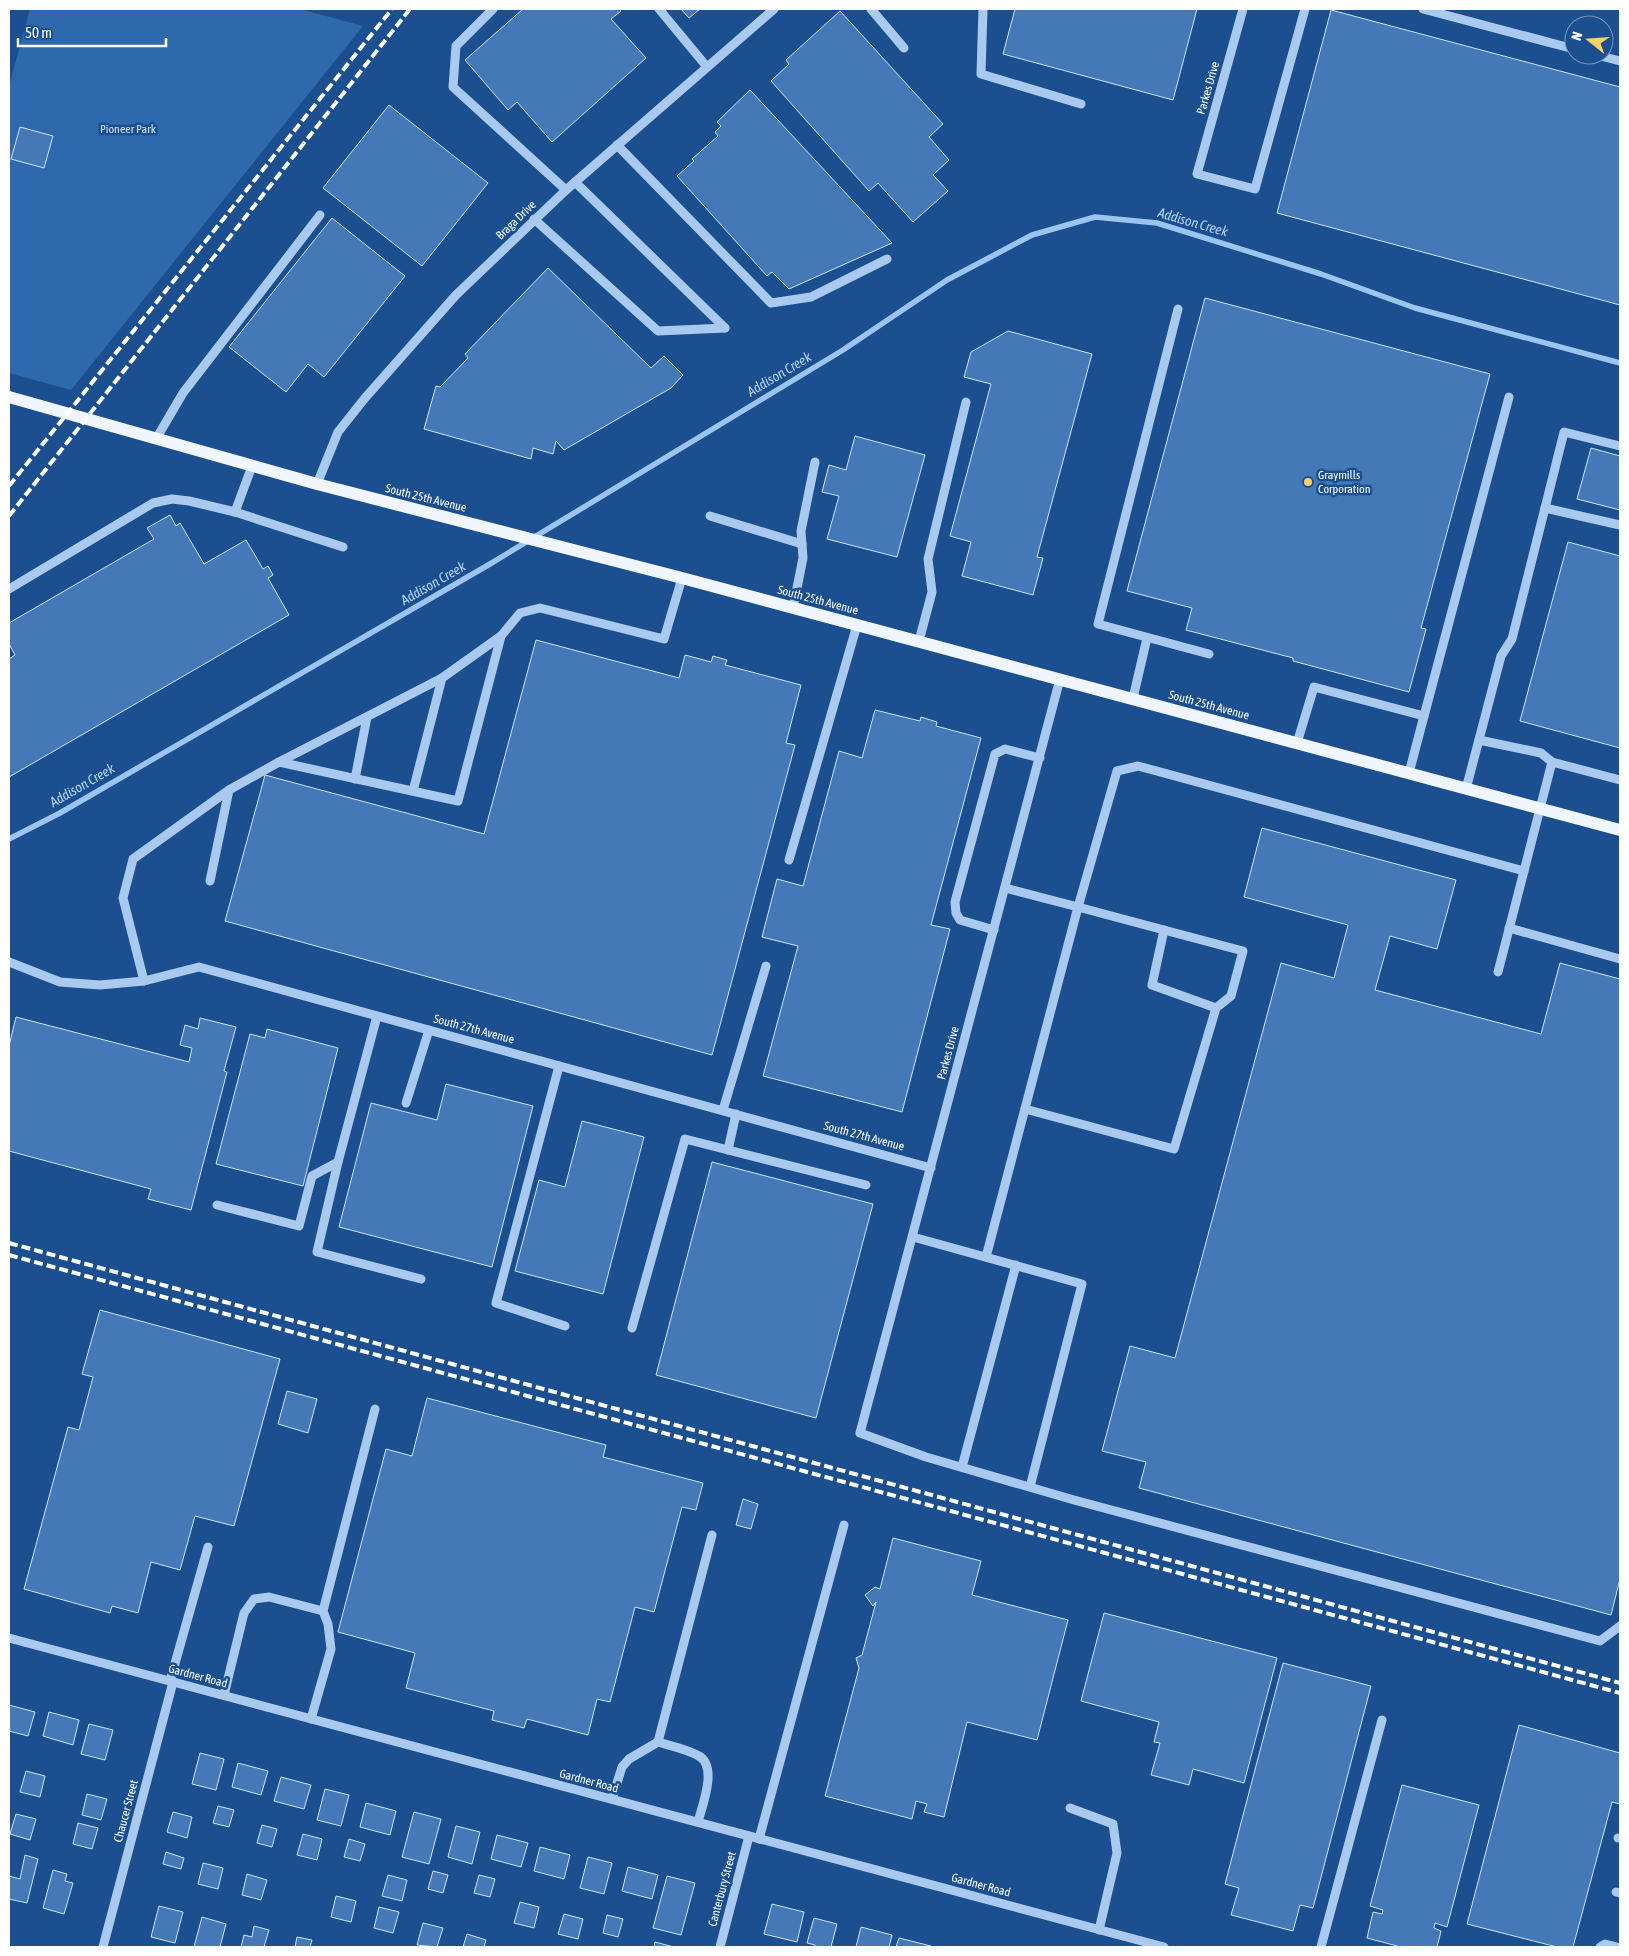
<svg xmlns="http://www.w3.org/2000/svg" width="1629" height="1956" viewBox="0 0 1629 1956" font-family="'Asap Condensed',sans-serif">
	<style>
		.green { fill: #2e69ad }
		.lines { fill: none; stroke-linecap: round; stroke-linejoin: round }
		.stream { stroke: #9cc4f0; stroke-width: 5.5 }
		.building { fill: #4478b7; stroke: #cfe3fa }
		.minor { stroke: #a9c9ee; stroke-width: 9 }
		.major { stroke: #f0f6ff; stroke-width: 12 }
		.rail { stroke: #fff; stroke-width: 4; stroke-dasharray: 9 4; stroke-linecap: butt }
		.poi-dot { fill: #ffd166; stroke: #1b4f8f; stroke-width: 2 }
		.labels { text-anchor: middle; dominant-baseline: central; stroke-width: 5; stroke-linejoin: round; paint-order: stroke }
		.street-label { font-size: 12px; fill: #fff; stroke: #1b4f8f }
		.park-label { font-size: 12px; fill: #cfe3fa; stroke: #1b4f8f }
		.poi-label { font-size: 12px; fill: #fff; stroke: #1b4f8f; text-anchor: start }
		.water-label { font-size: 14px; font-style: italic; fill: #b5d3f5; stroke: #1b4f8f }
	</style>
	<rect width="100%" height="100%" fill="#1b4f8f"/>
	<polygon class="green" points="30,9 300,9 363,26 71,390 9,373 9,86"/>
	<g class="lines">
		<polyline class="stream" points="9,839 60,813 490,564 843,350 947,280 1032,235 1095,217 1157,223 1321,274 1415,308 1620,363"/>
	</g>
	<g class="building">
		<polygon points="523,9 619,9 621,11 611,19 646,58 552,142 517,102 508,110 465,60"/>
		<polygon points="681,9 700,9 689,18"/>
		<polygon points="1015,9 1197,9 1173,100 1003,54"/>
		<polygon points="1331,10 1620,87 1620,305 1277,213"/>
		<polygon points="840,11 943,124 929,137 949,160 933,175 948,191 913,222 878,183 869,191 771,81 789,64 786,60"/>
		<polygon points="750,90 892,243 789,289 772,272 767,276 677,176 694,161 692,159 718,136 715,132 721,126 717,122"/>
		<polygon points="389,105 488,183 422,266 323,188"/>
		<polygon points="20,127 53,136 44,168 11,159"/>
		<polygon points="332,218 405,276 324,377 308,364 286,392 229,347"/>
		<polygon points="548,268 651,368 664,356 683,375 671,388 564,450 556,441 553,454 533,448 531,459 424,429 436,386 440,387 468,358 465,354"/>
		<polygon points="1205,298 1490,374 1421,628 1426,629 1409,692 1293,661 1293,658 1186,630 1192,608 1127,591"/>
		<polygon points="1008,331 1092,354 1037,557 1043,558 1033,595 962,576 971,542 950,536 991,384 964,377 971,352"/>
		<polygon points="855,436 925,455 897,557 827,539 839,496 822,492 829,465 846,470"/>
		<polygon points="1591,448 1620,456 1620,510 1577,499"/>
		<polygon points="170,515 176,526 180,523 204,564 246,540 263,569 268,566 273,575 268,578 289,615 9,777 9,659 15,655 9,644 9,623 154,539 147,528"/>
		<polygon points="1568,542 1620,556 1620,748 1520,721"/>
		<polygon points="536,640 679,678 685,655 711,662 713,656 727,660 725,665 801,685 786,743 795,745 712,1055 225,921 265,775 484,834"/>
		<polygon points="875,710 920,721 921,717 937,722 936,726 981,738 931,925 950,929 902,1112 763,1076 798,946 762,937 777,879 803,886 839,751 862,758"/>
		<polygon points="1262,828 1456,880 1437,949 1390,936 1375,990 1541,1034 1560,963 1620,979 1620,1579 1611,1615 1139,1488 1146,1462 1102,1451 1130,1346 1175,1358 1281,963 1334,978 1348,925 1244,897"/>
		<polygon points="16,1017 189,1062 192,1048 180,1045 185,1025 198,1029 200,1018 236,1027 224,1071 227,1072 191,1210 148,1199 151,1189 9,1151 9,1046"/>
		<polygon points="267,1029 338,1048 303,1186 216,1164 250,1034 265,1038"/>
		<polygon points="446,1084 533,1106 492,1267 339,1227 371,1103 437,1120"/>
		<polygon points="582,1121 644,1137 603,1294 515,1271 539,1180 565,1187"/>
		<polygon points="712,1162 873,1204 816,1418 656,1375"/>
		<polygon points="100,1310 280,1359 234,1526 195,1516 180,1570 151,1562 138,1613 112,1606 110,1613 24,1589 68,1427 79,1430 93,1377 82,1374"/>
		<polygon points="287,1391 317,1399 308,1433 278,1424"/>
		<polygon points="427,1398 606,1445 603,1457 703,1483 696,1510 682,1507 654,1612 635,1607 610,1702 597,1699 588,1735 527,1719 524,1728 492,1720 494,1711 406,1688 415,1653 338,1632 386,1449 412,1456"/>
		<polygon points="743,1499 758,1504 751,1529 736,1525"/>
		<polygon points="893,1538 981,1561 972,1595 1068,1620 1037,1740 967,1722 944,1817 924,1812 927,1804 916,1801 912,1819 825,1796 859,1668 856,1658 862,1655 876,1602 873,1606 865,1595 875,1587 880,1589"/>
		<polygon points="1104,1613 1277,1658 1244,1783 1193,1769 1189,1785 1151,1775 1160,1743 1154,1742 1159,1722 1081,1701"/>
		<polygon points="1283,1663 1371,1686 1313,1908 1300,1905 1293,1931 1231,1915 1239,1888 1225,1884"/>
		<polygon points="9,1705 35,1712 28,1736 9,1731"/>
		<polygon points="49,1712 79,1720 73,1745 43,1736"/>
		<polygon points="89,1724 113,1730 105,1760 81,1754"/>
		<polygon points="1519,1725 1620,1753 1620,1804 1612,1802 1573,1947 1557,1947 1467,1924"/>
		<polygon points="200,1753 224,1759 216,1790 192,1784"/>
		<polygon points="238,1763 268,1771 261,1795 232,1787"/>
		<polygon points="26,1771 45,1776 40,1797 20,1792"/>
		<polygon points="281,1777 311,1785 304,1809 274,1801"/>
		<polygon points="1402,1785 1479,1805 1447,1927 1435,1923 1434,1928 1441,1931 1437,1947 1401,1947 1367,1938 1373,1912 1382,1914 1383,1910 1370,1906"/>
		<polygon points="325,1789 349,1795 341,1826 317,1820"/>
		<polygon points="87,1794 107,1799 101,1820 82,1815"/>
		<polygon points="366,1803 396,1811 390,1835 360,1827"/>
		<polygon points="218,1806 234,1810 229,1827 213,1823"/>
		<polygon points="173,1812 192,1817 187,1838 167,1832"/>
		<polygon points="414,1812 441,1819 429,1864 402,1857"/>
		<polygon points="16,1814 36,1819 30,1840 10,1834"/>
		<polygon points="78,1823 98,1828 92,1849 73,1844"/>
		<polygon points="262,1825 277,1829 272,1847 257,1843"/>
		<polygon points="456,1826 480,1832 472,1864 448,1857"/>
		<polygon points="303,1834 322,1839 317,1860 297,1855"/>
		<polygon points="497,1835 528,1843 521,1867 491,1859"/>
		<polygon points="349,1839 365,1844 360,1861 344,1857"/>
		<polygon points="540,1847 570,1855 564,1879 534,1871"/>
		<polygon points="166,1852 184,1858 181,1869 163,1864"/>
		<polygon points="25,1855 38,1859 27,1903 9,1899 9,1876 20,1879"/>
		<polygon points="588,1857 612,1863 604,1894 580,1888"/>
		<polygon points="203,1863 223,1868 218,1889 198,1884"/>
		<polygon points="628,1867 658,1875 652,1899 622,1891"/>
		<polygon points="53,1870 67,1874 65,1881 73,1883 64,1914 43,1908"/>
		<polygon points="433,1871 448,1875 443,1893 428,1889"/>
		<polygon points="247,1874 267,1880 261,1900 242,1895"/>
		<polygon points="388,1875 407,1880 402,1901 382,1896"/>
		<polygon points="479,1875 495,1879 490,1897 474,1893"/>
		<polygon points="667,1876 695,1883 681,1935 653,1928"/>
		<polygon points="336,1896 356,1901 351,1922 331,1917"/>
		<polygon points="520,1902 539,1907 534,1928 514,1923"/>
		<polygon points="772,1904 804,1912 797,1942 764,1934"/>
		<polygon points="159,1906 183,1912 175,1943 151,1937"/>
		<polygon points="379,1907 399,1912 393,1933 374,1928"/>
		<polygon points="564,1914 583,1919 578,1939 558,1934"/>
		<polygon points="607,1915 623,1919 618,1937 603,1933"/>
		<polygon points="202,1917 226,1924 220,1947 194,1947"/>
		<polygon points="814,1918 837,1924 831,1947 815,1947 815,1945 807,1943"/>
		<polygon points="423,1923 443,1928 437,1947 417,1945"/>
		<polygon points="254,1926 269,1930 264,1947 241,1947 244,1935 252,1937"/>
		<polygon points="861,1927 892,1935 889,1947 856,1947"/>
		<polygon points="467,1934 486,1940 484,1947 463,1947"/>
		<polygon points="297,1937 312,1940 310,1947 295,1947"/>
		<polygon points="899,1938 931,1946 931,1947 896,1947"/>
		<polygon points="655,1942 674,1947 654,1947"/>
	</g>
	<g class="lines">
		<g class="minor">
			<polyline points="493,9 456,46 453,87 566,190"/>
			<polyline points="659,9 707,67"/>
			<polyline points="871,9 904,48"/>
			<polyline points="983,9 981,74 1081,104"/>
			<polyline points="1243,9 1197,174 1255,189 1305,9"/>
			<polyline points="1423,9 1574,49"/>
			<polyline points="1597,55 1620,61"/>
			<polyline points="617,145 771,303 811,297 887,259"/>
			<polyline points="575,182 725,328"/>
			<polyline points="534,219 658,331 725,328"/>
			<polyline points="1178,309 1098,624 1209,654"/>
			<polyline points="156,439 183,393 320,215"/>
			<polyline points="1620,446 1564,432 1545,508 1620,525"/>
			<polyline points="317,484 338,432 365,398 456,295 566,190 774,9"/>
			<polyline points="235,512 343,547"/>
			<polyline points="710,516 802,544"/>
			<polyline points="9,589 153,503 172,499 189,501 235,512 252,466"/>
			<polyline points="793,608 803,558 801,531 815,462"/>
			<polyline points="919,641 932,592 928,559 966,402"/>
			<polyline points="1060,679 860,1433 926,1457 1074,1500 1600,1641 1620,1626"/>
			<polyline points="1133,698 1147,638"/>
			<polyline points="1479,740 1541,753 1552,762"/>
			<polyline points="1297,743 1314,687 1424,716 1509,397"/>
			<polyline points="279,762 442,678"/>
			<polyline points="1409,773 1424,716"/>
			<polyline points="355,779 367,717"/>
			<polyline points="1466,789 1501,656 1512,639 1545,508"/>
			<polyline points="413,791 442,678 501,636"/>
			<polyline points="789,860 857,625"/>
			<polyline points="210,881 229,790"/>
			<polyline points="1509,928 1620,959"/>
			<polyline points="994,930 960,920 956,913 955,902 995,754 1005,749 1040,758"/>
			<polyline points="1164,930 1243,951 1231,996 1216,1008"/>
			<polyline points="9,962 60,982 100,985 144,981 199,967 931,1168"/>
			<polyline points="1498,972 1524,871"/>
			<polyline points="144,981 123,898 133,859 229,790 279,762 458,801 501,636 520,613 540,608 664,639 682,578"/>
			<polyline points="559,1066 496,1303 565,1326"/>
			<polyline points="406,1103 429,1030"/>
			<polyline points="1025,1109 1174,1149 1216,1008 1152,985 1164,930 1078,907 1117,771 1138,766 1524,871 1552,762 1620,780"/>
			<polyline points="723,1110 766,966"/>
			<polyline points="728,1150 736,1114"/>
			<polyline points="338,1162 317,1252 421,1279"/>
			<polyline points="217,1205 299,1226 312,1176 338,1162 377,1016"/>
			<polyline points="913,1237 1082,1284 1030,1487"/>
			<polyline points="986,1257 1078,907 1005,888"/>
			<polyline points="632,1328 685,1139 866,1185"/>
			<polyline points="962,1467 1016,1265"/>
			<polyline points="9,1638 1164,1947"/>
			<polyline points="170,1681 208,1547"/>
			<polyline points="224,1695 244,1613 254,1599 269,1597 323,1611"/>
			<polyline points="311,1719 331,1649 328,1624 323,1611 375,1409"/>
			<path d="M658,1742C671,1746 687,1749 699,1756C718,1767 702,1806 698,1822"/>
			<polyline points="612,1799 622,1767 629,1759 658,1742 712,1535"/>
			<polyline points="1070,1808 1113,1824 1117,1853 1099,1930"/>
			<polyline points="1618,1838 1620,1838"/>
			<polyline points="759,1839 844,1525"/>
			<polyline points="1616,1892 1620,1893"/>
			<polyline points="103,1947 173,1682"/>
			<polyline points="720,1947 749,1836"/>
			<polyline points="1321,1947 1382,1720"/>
			<polyline points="1600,1947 1605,1944 1617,1947"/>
		</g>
		<polyline class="major" points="9,397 317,484 682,578 1620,830"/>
		<g class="rail">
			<polyline points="9,486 392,9"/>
			<polyline points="9,516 410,9"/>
			<polyline points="9,1243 1620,1683"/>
			<polyline points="9,1255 1620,1693"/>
		</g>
	</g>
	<circle class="poi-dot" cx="1308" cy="482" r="5"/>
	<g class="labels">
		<g class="street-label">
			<text transform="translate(1208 88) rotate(-74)">Parkes Drive</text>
			<text transform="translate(516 220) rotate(-44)">Braga Drive</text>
			<text transform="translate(426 498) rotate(14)">South 25th Avenue</text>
			<text transform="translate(818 600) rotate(15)">South 25th Avenue</text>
			<text transform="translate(1209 705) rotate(15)">South 25th Avenue</text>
			<text transform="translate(474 1029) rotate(15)">South 27th Avenue</text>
			<text transform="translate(948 1053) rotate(-75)">Parkes Drive</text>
			<text transform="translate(864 1136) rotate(15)">South 27th Avenue</text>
			<text transform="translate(198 1676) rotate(15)">Gardner Road</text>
			<text transform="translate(589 1781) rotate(15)">Gardner Road</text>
			<text transform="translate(126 1811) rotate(-75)">Chaucer Street</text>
			<text transform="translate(981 1885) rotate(15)">Gardner Road</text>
			<text transform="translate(722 1889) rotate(-75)">Canterbury Street</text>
		</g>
		<g class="park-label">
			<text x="128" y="129">Pioneer Park</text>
		</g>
		<g class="poi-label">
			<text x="1318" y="475">Graymills<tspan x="1318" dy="14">Corporation</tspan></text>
		</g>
		<g class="water-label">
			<text transform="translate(1193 222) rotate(16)">Addison Creek</text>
			<text transform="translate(779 374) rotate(-31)">Addison Creek</text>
			<text transform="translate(433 583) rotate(-30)">Addison Creek</text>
			<text transform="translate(82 785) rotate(-30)">Addison Creek</text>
		</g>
	</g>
	<rect width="1629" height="1956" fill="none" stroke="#ffffff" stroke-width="20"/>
	<g transform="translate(1589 40) rotate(287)"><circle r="24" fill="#1b4f8f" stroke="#7695bc"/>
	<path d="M0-4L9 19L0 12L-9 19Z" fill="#ffd166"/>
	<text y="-8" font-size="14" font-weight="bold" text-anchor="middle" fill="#ffffff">N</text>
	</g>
	<path d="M18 38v8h148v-8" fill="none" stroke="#ffffff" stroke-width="2.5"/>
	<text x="25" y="38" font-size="15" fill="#ffffff" stroke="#1b4f8f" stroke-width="4" paint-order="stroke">50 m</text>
</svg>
